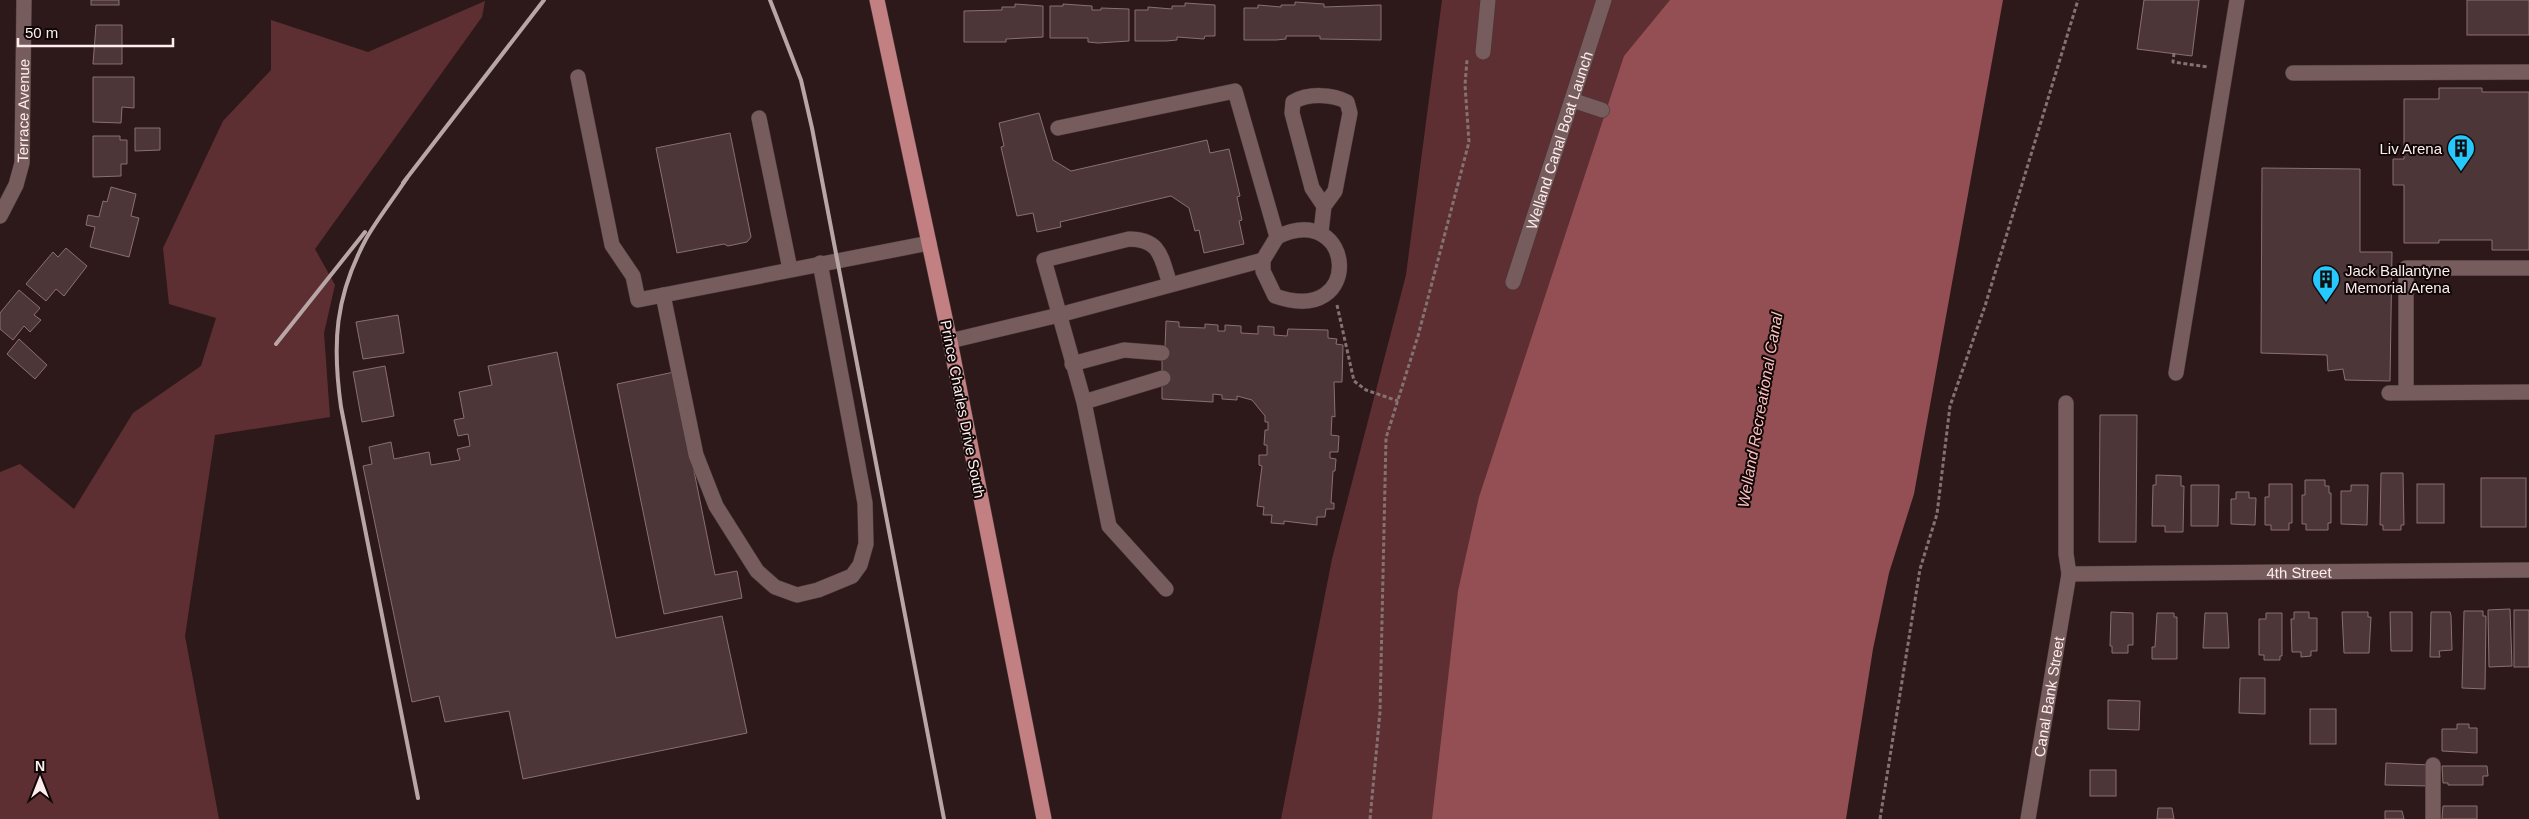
<svg xmlns="http://www.w3.org/2000/svg" width="2529" height="819" viewBox="0 0 2529 819" font-family="Helvetica,sans-serif">
	<style>
		.green { fill: #5e2f32 }
		.water { fill: #934f53 }
		.building { fill: #4d3637; stroke: #8a7070 }
		.lines { fill: none; stroke-linecap: round; stroke-linejoin: round }
		.minor-casing { stroke: #483738; stroke-width: 16 }
		.major-casing { stroke: #483738; stroke-width: 16 }
		.path { stroke: #847172; stroke-width: 3; stroke-dasharray: 4 2.5; stroke-linecap: butt }
		.minor { stroke: #765c5d; stroke-width: 15 }
		.major { stroke: #c28083; stroke-width: 15 }
		.rail { stroke: #b8a6a6; stroke-width: 4 }
		.labels { text-anchor: middle; dominant-baseline: central; stroke-width: 4; stroke-linejoin: round; paint-order: stroke }
		.street-label { font-size: 15px; fill: #fdeded; stroke: #100707 }
		.poi-label { font-size: 15px; fill: #fdeded; stroke: #100707; text-anchor: end }
		.water-label { font-size: 16px; font-style: italic; fill: #fdbebf; stroke: #100707 }
	</style>
	<rect width="100%" height="100%" fill="#2e191a"/>
	<g class="green">
		<polygon points="1442,0 1675,0 1517,819 1281,819 1332,559 1406,275"/>
		<polygon points="485,1 482,17 315,249 335,285 324,333 330,417 215,435 185,636 219,819 0,819 0,472 20,464 74,509 133,413 201,366 216,318 169,304 163,248 223,121 271,70 271,20 368,52"/>
	</g>
	<polygon class="water" points="1670,0 2003,0 1914,494 1889,573 1873,649 1846,819 1432,819 1458,591 1479,497 1624,56"/>
	<g class="building">
		<rect x="91" y="0" width="28" height="5"/>
		<polygon points="2144,0 2199,0 2192,56 2137,49"/>
		<rect x="2467" y="0" width="62" height="35"/>
		<polygon points="1295,2 1324,4 1324,7 1381,5 1381,40 1320,39 1320,36 1286,36 1286,39 1276,40 1244,40 1244,8 1258,8 1258,5 1281,7 1281,5 1295,5"/>
		<polygon points="1185,3 1215,5 1215,36 1205,36 1204,39 1177,37 1177,40 1166,41 1135,41 1135,10 1148,10 1148,7 1172,9 1172,6 1185,6"/>
		<polygon points="1015,4 1043,6 1043,37 1006,39 1006,42 964,42 964,11 1002,10 1002,7 1015,7"/>
		<polygon points="1063,4 1092,6 1092,10 1101,10 1101,8 1129,9 1129,41 1098,43 1088,42 1088,38 1050,38 1050,6 1063,6"/>
		<polygon points="96,25 122,25 122,64 93,64"/>
		<polygon points="93,77 134,77 134,108 122,107 121,123 93,122"/>
		<polygon points="2439,88 2482,88 2482,92 2529,92 2529,250 2492,250 2492,240 2439,240 2439,243 2404,243 2404,185 2393,185 2393,159 2404,159 2404,99 2439,99"/>
		<polygon points="1039,113 1053,160 1071,171 1207,140 1210,153 1229,149 1240,196 1237,197 1242,220 1239,221 1244,244 1204,253 1199,230 1195,231 1189,208 1171,196 1060,222 1061,227 1037,232 1033,213 1017,216 1001,147 1004,146 999,123"/>
		<polygon points="135,128 160,128 160,150 135,151"/>
		<polygon points="730,133 751,237 747,242 728,246 724,244 677,253 656,148"/>
		<polygon points="93,136 120,136 120,140 127,140 127,164 121,164 121,176 93,177"/>
		<polygon points="2262,168 2360,169 2360,252 2392,252 2390,381 2345,380 2343,369 2328,371 2327,355 2261,353"/>
		<polygon points="111,187 136,194 131,216 139,218 129,257 90,247 95,227 86,225 88,215 99,217 103,201 107,202"/>
		<polygon points="66,248 87,266 64,296 56,289 46,301 26,284 53,252 58,257"/>
		<polygon points="19,290 40,308 34,315 41,320 30,332 24,326 13,340 0,329 0,313"/>
		<polygon points="398,315 404,353 363,359 356,322"/>
		<polygon points="1166,321 1179,322 1179,327 1205,328 1205,324 1218,325 1218,331 1225,331 1225,325 1241,326 1241,333 1258,334 1258,326 1274,327 1274,335 1287,336 1288,329 1328,330 1328,338 1337,339 1336,344 1343,345 1342,382 1334,382 1335,417 1332,416 1331,435 1339,436 1338,452 1330,452 1330,458 1336,459 1335,471 1333,471 1331,503 1334,503 1334,509 1326,509 1325,517 1317,517 1317,525 1284,521 1284,524 1271,523 1272,515 1263,515 1264,507 1257,506 1262,466 1259,465 1259,455 1267,455 1267,445 1264,445 1265,430 1268,430 1268,422 1265,422 1265,416 1252,400 1237,396 1237,400 1222,399 1222,395 1213,394 1213,402 1162,399 1162,348 1165,348"/>
		<polygon points="19,339 47,365 35,379 7,354"/>
		<polygon points="557,352 616,638 722,616 747,733 523,779 509,711 445,722 439,696 412,702 363,466 372,464 369,447 391,442 394,459 429,452 431,465 460,460 457,449 470,446 468,434 458,436 454,420 464,418 459,392 492,385 488,366"/>
		<polygon points="385,366 394,416 362,422 353,372"/>
		<polygon points="674,372 715,575 737,571 742,598 664,614 617,384"/>
		<polygon points="2100,415 2137,415 2136,542 2099,542"/>
		<polygon points="2381,473 2403,473 2404,525 2401,525 2401,530 2383,530 2383,525 2380,525"/>
		<polygon points="2156,475 2181,476 2181,486 2184,486 2183,532 2165,532 2165,526 2152,526 2153,485 2156,485"/>
		<rect x="2481" y="478" width="45" height="49"/>
		<polygon points="2305,480 2325,480 2325,486 2329,486 2329,493 2331,493 2331,523 2328,523 2328,530 2306,530 2306,524 2302,524 2302,495 2305,495"/>
		<polygon points="2269,484 2292,484 2292,523 2289,523 2289,530 2271,530 2271,525 2265,525 2265,497 2269,497"/>
		<rect x="2417" y="484" width="27" height="39"/>
		<polygon points="2191,485 2219,485 2218,526 2191,526"/>
		<polygon points="2351,485 2368,485 2367,525 2341,524 2341,491 2351,491"/>
		<polygon points="2236,492 2249,492 2249,498 2256,498 2255,525 2231,524 2231,499 2236,499"/>
		<polygon points="2510,609 2512,666 2489,667 2488,610"/>
		<rect x="2514" y="610" width="15" height="57"/>
		<polygon points="2464,611 2483,611 2483,616 2486,616 2485,689 2462,688"/>
		<polygon points="2111,612 2133,613 2133,645 2128,645 2128,653 2112,653 2112,646 2110,646"/>
		<polygon points="2294,612 2309,612 2309,618 2317,618 2317,651 2311,651 2311,656 2301,657 2301,652 2292,652 2291,619 2294,619"/>
		<polygon points="2342,612 2368,612 2368,617 2371,617 2369,653 2344,653"/>
		<polygon points="2390,612 2412,612 2412,651 2391,651"/>
		<polygon points="2431,612 2450,612 2451,616 2452,650 2439,651 2440,657 2430,657"/>
		<polygon points="2157,613 2174,613 2174,617 2177,617 2177,659 2152,659 2152,647 2155,647"/>
		<polygon points="2205,613 2227,613 2229,648 2203,648"/>
		<polygon points="2266,613 2282,613 2282,656 2280,656 2280,660 2264,660 2264,655 2259,655 2259,619 2266,619"/>
		<polygon points="2240,678 2265,678 2265,714 2239,713"/>
		<polygon points="2108,700 2140,701 2139,730 2108,729"/>
		<rect x="2310" y="709" width="26" height="35"/>
		<polygon points="2457,724 2469,724 2469,728 2477,728 2477,753 2442,751 2442,729 2457,729"/>
		<polygon points="2386,763 2430,765 2430,786 2385,785"/>
		<polygon points="2442,766 2487,766 2488,776 2483,776 2483,785 2448,785 2448,783 2443,783"/>
		<rect x="2090" y="770" width="26" height="26"/>
		<polygon points="2443,806 2477,806 2477,819 2442,819"/>
		<polygon points="2158,808 2172,808 2174,819 2157,819"/>
		<polygon points="2385,811 2402,811 2404,819 2385,819"/>
	</g>
	<g class="lines">
		<g class="minor-casing">
			<g id="minor">
				<polyline points="1483,52 1488,0"/>
				<polyline points="2293,73 2529,72"/>
				<polyline points="578,77 612,245 633,276 638,300 929,243"/>
				<polyline points="1572,100 1602,110"/>
				<polyline points="759,118 790,269"/>
				<path id="s1" d="M0,216L16,185L22,163L24,0"/>
				<path d="M1321,232L1324,206L1335,191L1350,113L1347,102C1333,94 1308,93 1293,102L1292,113L1312,188L1324,206"/>
				<path d="M1263,260V271L1275,296C1366,328 1355,199 1277,237"/>
				<path id="s2" d="M1513,282L1604,0"/>
				<polyline points="663,295 696,455 716,506 757,571 775,587 797,595 818,590 852,576 860,565 866,544 865,503 820,263"/>
				<polyline points="950,341 1059,315 1263,260 1277,237 1235,91 1058,128"/>
				<polyline points="1072,364 1124,350 1162,353"/>
				<polyline points="2176,373 2237,0"/>
				<polyline points="2406,392 2406,268 2529,268"/>
				<polyline points="2389,393 2529,392"/>
				<polyline points="1084,402 1163,378"/>
				<path id="s3" d="M2069,574L2529,570"/>
				<path d="M1166,589L1109,526L1084,402L1044,260L1129,239C1161,239 1161,258 1170,284"/>
				<polyline points="2433,765 2433,819"/>
				<path id="s4" d="M2028,819L2069,574L2066,554V403"/>
			</g>
		</g>
		<g class="major-casing">
			<polyline id="major" points="877,0 950,341 1044,819"/>
		</g>
		<g class="path">
			<polyline points="2174,53 2173,62 2208,67"/>
			<polyline points="1337,305 1354,381 1366,390 1398,401"/>
			<polyline points="1370,819 1380,712 1386,438 1418,336 1469,142 1465,85 1467,60"/>
			<polyline points="1880,819 1920,569 1937,514 1950,406 1985,306 2078,0"/>
		</g>
		<use href="#minor" class="minor"/>
		<use href="#major" class="major"/>
		<g class="rail">
			<polyline points="770,0 801,80 812,128 944,819"/>
			<path d="M407,178C394,198 378,218 366,239C335,297 332,343 341,407L418,798"/>
			<polyline points="403,183 544,0"/>
			<polyline points="276,344 365,232"/>
		</g>
	</g>
	<defs>
		<g id="building-pin" transform="scale(1.4375)"><path d="M0 17L-7.5 6A9.5 9.5 0 1 1 7.5 6Z" fill="#25c9fe" stroke="#100707"/><path d="M-4-6H4V6H1V3H-1V6H-4ZM-2.5-4.3h1.7v1.8h-1.7ZM.8-4.3h1.7v1.8H.8ZM-2.5-1h1.7V.8h-1.7ZM.8-1h1.7V.8H.8Z" fill="#111"/></g>
	</defs>
	<g fill-rule="evenodd">
		<use href="#building-pin" x="2461" y="148"/>
		<use href="#building-pin" x="2326" y="279"/>
	</g>
	<g class="labels">
		<g class="street-label">
			<text stroke="none"><textPath href="#s1" startOffset="110">Terrace Avenue</textPath></text>
			<text stroke="none"><textPath href="#s2" startOffset="149">Welland Canal Boat Launch</textPath></text>
			<text transform="translate(963 409) rotate(79)">Prince Charles Drive South</text>
			<text stroke="none"><textPath href="#s3" startOffset="230">4th Street</textPath></text>
			<text stroke="none"><textPath href="#s4" startOffset="124">Canal Bank Street</textPath></text>
		</g>
		<g class="poi-label">
			<text x="2442" y="148">Liv Arena</text>
			<text x="2345" y="270" text-anchor="start">Jack Ballantyne<tspan x="2345" dy="17">Memorial Arena</tspan></text>
		</g>
		<g class="water-label">
			<text transform="translate(1760 410) rotate(-80)">Welland Recreational Canal</text>
		</g>
	</g>
	<g transform="translate(40 779)" stroke="#100707" stroke-width="4" paint-order="stroke">
	<path d="M0-4L9 19L0 12L-9 19Z" fill="#fdeded"/>
	<text y="-8" font-size="14" font-weight="bold" text-anchor="middle" fill="#fdeded">N</text>
	</g>
	<path d="M18 38v8h155v-8" fill="none" stroke="#fdeded" stroke-width="2.5"/>
	<text x="25" y="38" font-size="15" fill="#fdeded" stroke="#100707" stroke-width="4" paint-order="stroke">50 m</text>
</svg>
